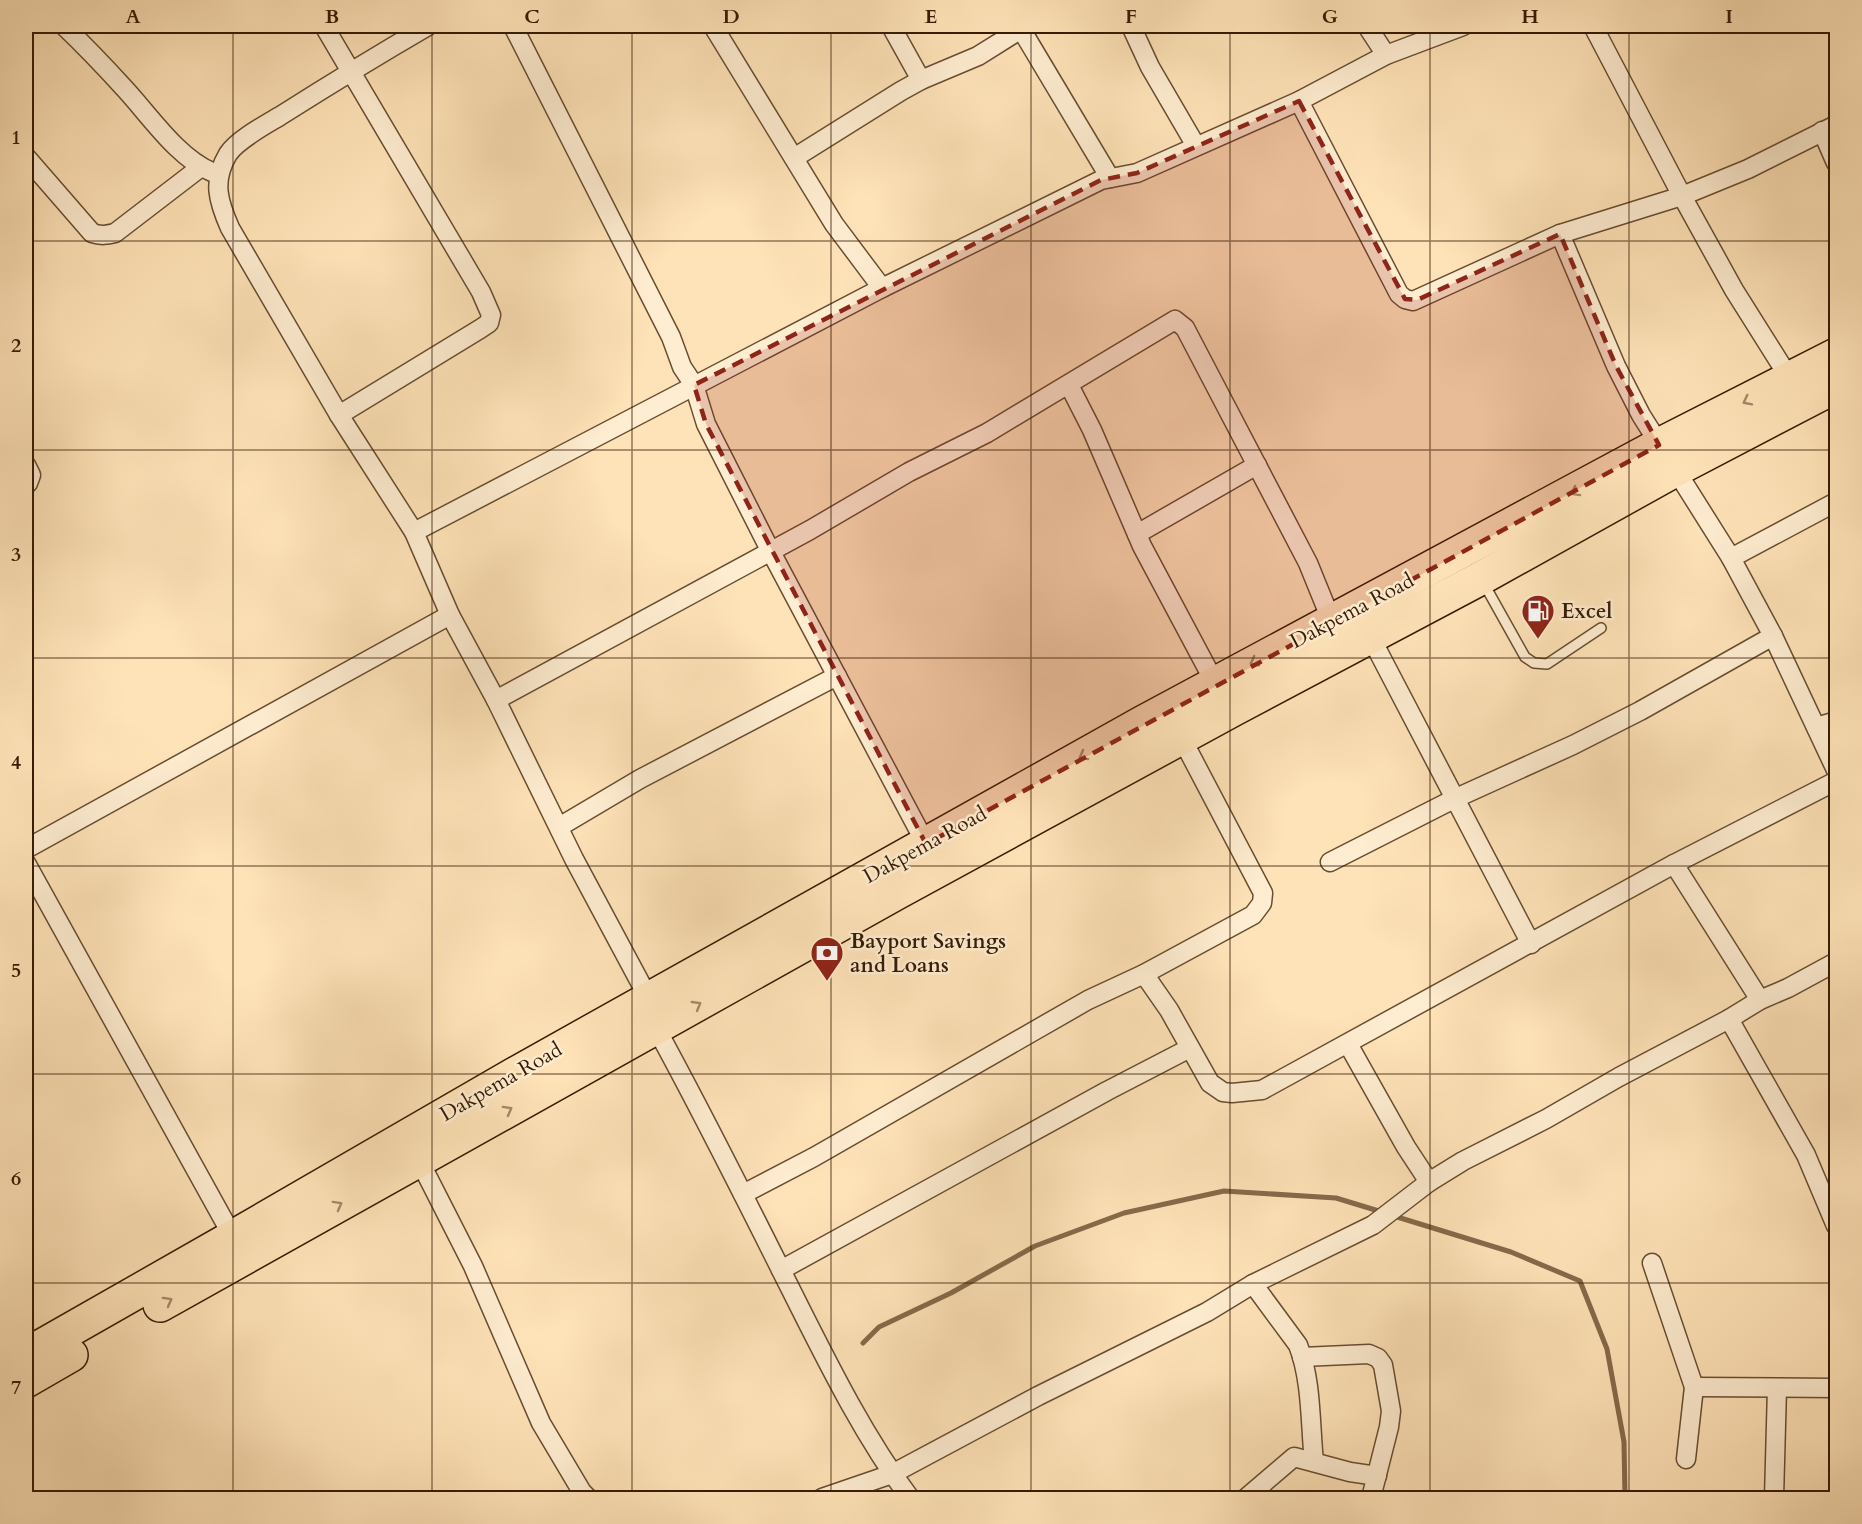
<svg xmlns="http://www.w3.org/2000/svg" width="1862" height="1524" viewBox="0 0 1862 1524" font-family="Cardo,serif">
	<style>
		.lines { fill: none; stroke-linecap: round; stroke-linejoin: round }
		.stream { stroke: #866a4b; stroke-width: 5 }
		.lane-casing { stroke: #684d31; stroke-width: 12 }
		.street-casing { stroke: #684d31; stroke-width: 21 }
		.highway-casing { stroke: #361b04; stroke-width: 36 }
		.lane { stroke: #ffedd1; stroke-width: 9 }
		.street { stroke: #ffedd1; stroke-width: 18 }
		.highway { stroke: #ffe3b8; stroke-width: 33 }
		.oneway { stroke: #a58967 }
		.marked { fill: #8f2418; fill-opacity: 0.2; stroke: #8f2418; stroke-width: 4.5; stroke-dasharray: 12 8; stroke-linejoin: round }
		.grid { fill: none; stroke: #361b04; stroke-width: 1.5; stroke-opacity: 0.55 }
		.labels { text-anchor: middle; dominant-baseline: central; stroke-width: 5; stroke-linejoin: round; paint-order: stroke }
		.street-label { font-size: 21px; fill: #361b04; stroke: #ffedd1 }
		.poi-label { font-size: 21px; font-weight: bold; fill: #361b04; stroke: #ffedd1; text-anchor: start }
		.neatline { fill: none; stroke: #361b04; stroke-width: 2 }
		.grid-label { font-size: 20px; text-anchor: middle; font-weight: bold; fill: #361b04 }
	</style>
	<rect width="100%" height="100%" fill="#ffe3b8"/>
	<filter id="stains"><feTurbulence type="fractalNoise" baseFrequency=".00333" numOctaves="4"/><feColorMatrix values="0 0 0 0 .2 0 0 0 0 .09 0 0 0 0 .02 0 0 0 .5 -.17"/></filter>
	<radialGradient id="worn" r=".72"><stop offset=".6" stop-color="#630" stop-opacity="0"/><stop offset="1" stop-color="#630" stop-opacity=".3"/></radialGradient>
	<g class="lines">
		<g class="stream">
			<polyline points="1394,1216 1511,1252 1580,1281 1607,1349 1624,1442 1625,1498"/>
			<polyline points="863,1343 879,1327 951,1293 1035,1246 1124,1213 1224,1191 1336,1198 1382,1212"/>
		</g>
		<g class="lane-casing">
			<polyline id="lane" points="1483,582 1525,657 1534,663 1547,664 1601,628"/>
		</g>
		<g class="street-casing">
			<g id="street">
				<path d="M64,26C85,46 105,67 125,89C150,116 178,158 212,172"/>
				<polyline points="324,26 481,292 491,315 489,323 480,329 339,415"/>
				<path d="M428,26C378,55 329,85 280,116C265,125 237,140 228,154C212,181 218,201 230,228L339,415L414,532L450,615L496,700L574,859L649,999"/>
				<polyline points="513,26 671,337 682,367 694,385 706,424 770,550 926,844"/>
				<polyline points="713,26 834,224 882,288"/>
				<polyline points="891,26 921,80"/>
				<polyline points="1131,26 1150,67 1196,146"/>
				<polyline points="1367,26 1386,55"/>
				<polyline points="1593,26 1682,196 1734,290 1790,379"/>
				<polyline points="1021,29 1110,178"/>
				<polyline points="1299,101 1399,294 1405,299 1413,301 1560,234 1682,196 1748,169 1836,125"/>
				<polyline points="1822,131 1836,163"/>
				<path d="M26,157L92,233C101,236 107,235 115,233L201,167"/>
				<polyline points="794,158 901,91 921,80 978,56 1026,26"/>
				<polyline points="1560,234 1616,366 1641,415 1731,558 1773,636 1836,770"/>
				<polyline points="1069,385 1092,430 1142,546 1215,683"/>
				<polyline points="26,465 31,475 28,483 26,485"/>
				<polyline points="414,532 882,288 1101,180 1137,173 1299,101 1386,55 1463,26"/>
				<polyline points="1137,534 1257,465"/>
				<polyline points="1731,558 1836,502"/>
				<polyline points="1370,636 1531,944"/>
				<polyline points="496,700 810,530 909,472 987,433 1175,320 1185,328 1308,563 1332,622"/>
				<polyline points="1816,727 1836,721"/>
				<polyline points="559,827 640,779 837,676"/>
				<polyline points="26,849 450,615"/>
				<polyline points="1330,862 1454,799 1573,745 1640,711 1773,636"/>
				<polyline points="26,863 233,1237"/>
				<polyline points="1674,864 1760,1000"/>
				<polyline points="1144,974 1169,1010 1210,1083 1223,1092 1232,1093 1262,1090 1674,864 1836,781"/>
				<polyline points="1729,1019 1806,1155 1836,1226"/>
				<path d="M656,1028C701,1110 743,1194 785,1278C823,1353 860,1431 910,1498"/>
				<polyline points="1348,1044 1406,1147 1429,1182 1463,1161 1546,1119 1619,1077 1729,1019 1760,1000 1788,988 1836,962"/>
				<polyline points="419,1160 473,1266 541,1423 582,1492 588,1498"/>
				<polyline points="743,1194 814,1157 1088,1000 1144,974 1253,915 1262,903 1263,893 1181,737"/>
				<polyline points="1652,1263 1694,1387 1686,1459"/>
				<polyline points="781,1270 1107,1091 1190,1048"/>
				<path d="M1253,1284L1298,1345C1312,1381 1310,1424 1314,1462"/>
				<polyline points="1302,1357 1369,1354 1378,1358 1383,1365 1391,1411 1389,1427 1371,1498"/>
				<polyline points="1694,1387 1836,1388"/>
				<polyline points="822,1498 892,1474 1038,1396 1207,1312 1253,1284 1373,1225 1429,1182"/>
				<polyline points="1246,1498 1294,1457 1350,1472 1377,1476"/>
				<polyline points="1774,1498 1777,1388"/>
			</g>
		</g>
		<g class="highway-casing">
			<g id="highway">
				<polyline points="160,1305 898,892 1234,709 1481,578 1675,470 1836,386"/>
				<polyline points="26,1355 233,1237 513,1075 1142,723 1659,445 1836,355"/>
				<polyline points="26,1381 71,1355"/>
			</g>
		</g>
		<use href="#lane" class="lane"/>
		<use href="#street" class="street"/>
		<use href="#highway" class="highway"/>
	</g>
	<defs><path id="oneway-chevron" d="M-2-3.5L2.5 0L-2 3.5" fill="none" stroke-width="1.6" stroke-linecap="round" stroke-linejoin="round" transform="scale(1.5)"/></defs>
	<g class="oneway">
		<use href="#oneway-chevron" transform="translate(1747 401) rotate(153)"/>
		<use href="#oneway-chevron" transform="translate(1575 492) rotate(151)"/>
		<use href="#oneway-chevron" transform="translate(1254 662) rotate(152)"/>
		<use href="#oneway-chevron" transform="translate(1083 756) rotate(151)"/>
		<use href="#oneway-chevron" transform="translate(697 1005) rotate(-30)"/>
		<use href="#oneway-chevron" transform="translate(508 1110) rotate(-29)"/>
		<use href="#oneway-chevron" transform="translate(338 1205) rotate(-29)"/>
		<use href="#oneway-chevron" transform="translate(168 1301) rotate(-29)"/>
	</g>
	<path class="marked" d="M1299,101L1405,299L1417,300L1560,234L1616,366L1659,445L926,844L706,424L694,385L1101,180L1137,173Z"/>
	<path class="grid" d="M233,26V1498M432,26V1498M632,26V1498M831,26V1498M1031,26V1498M1230,26V1498M1430,26V1498M1629,26V1498M26,241H1836M26,450H1836M26,658H1836M26,866H1836M26,1074H1836M26,1283H1836"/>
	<defs>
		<g id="fuel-pin" transform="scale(1.725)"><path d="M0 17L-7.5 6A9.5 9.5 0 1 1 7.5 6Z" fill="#8f2418" stroke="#ffedd1"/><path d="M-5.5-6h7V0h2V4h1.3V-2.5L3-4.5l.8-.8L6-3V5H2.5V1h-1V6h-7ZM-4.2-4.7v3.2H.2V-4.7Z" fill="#fff"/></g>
		<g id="bank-pin" transform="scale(1.725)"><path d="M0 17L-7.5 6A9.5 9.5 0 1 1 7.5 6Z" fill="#8f2418" stroke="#ffedd1"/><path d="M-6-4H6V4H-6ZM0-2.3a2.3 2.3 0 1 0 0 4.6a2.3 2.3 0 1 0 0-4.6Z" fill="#fff"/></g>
	</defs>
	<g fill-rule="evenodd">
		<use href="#fuel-pin" x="1538" y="611"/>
		<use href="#bank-pin" x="827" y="953"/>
	</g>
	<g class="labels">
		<g class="street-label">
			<text transform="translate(1352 611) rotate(-28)">Dakpema Road</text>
			<text transform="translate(925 845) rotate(-29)">Dakpema Road</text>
			<text transform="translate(501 1082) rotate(-30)">Dakpema Road</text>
		</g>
		<g class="poi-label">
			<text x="1561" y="611">Excel</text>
			<text x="850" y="941">Bayport Savings<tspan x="850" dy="24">and Loans</tspan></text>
		</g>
	</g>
	<rect width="1862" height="1524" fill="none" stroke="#ffe3b8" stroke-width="66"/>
	<rect x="33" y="33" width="1796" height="1458" class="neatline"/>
	<g class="grid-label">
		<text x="133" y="23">A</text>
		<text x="332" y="23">B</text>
		<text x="532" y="23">C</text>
		<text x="731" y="23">D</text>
		<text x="931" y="23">E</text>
		<text x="1131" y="23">F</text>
		<text x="1330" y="23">G</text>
		<text x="1530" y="23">H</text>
		<text x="1729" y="23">I</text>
		<text x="16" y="144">1</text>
		<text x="16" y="352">2</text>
		<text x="16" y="561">3</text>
		<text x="16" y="769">4</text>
		<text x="16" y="977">5</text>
		<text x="16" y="1185">6</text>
		<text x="16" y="1394">7</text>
	</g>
	<rect width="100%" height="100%" filter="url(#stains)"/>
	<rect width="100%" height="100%" fill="url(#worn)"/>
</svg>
